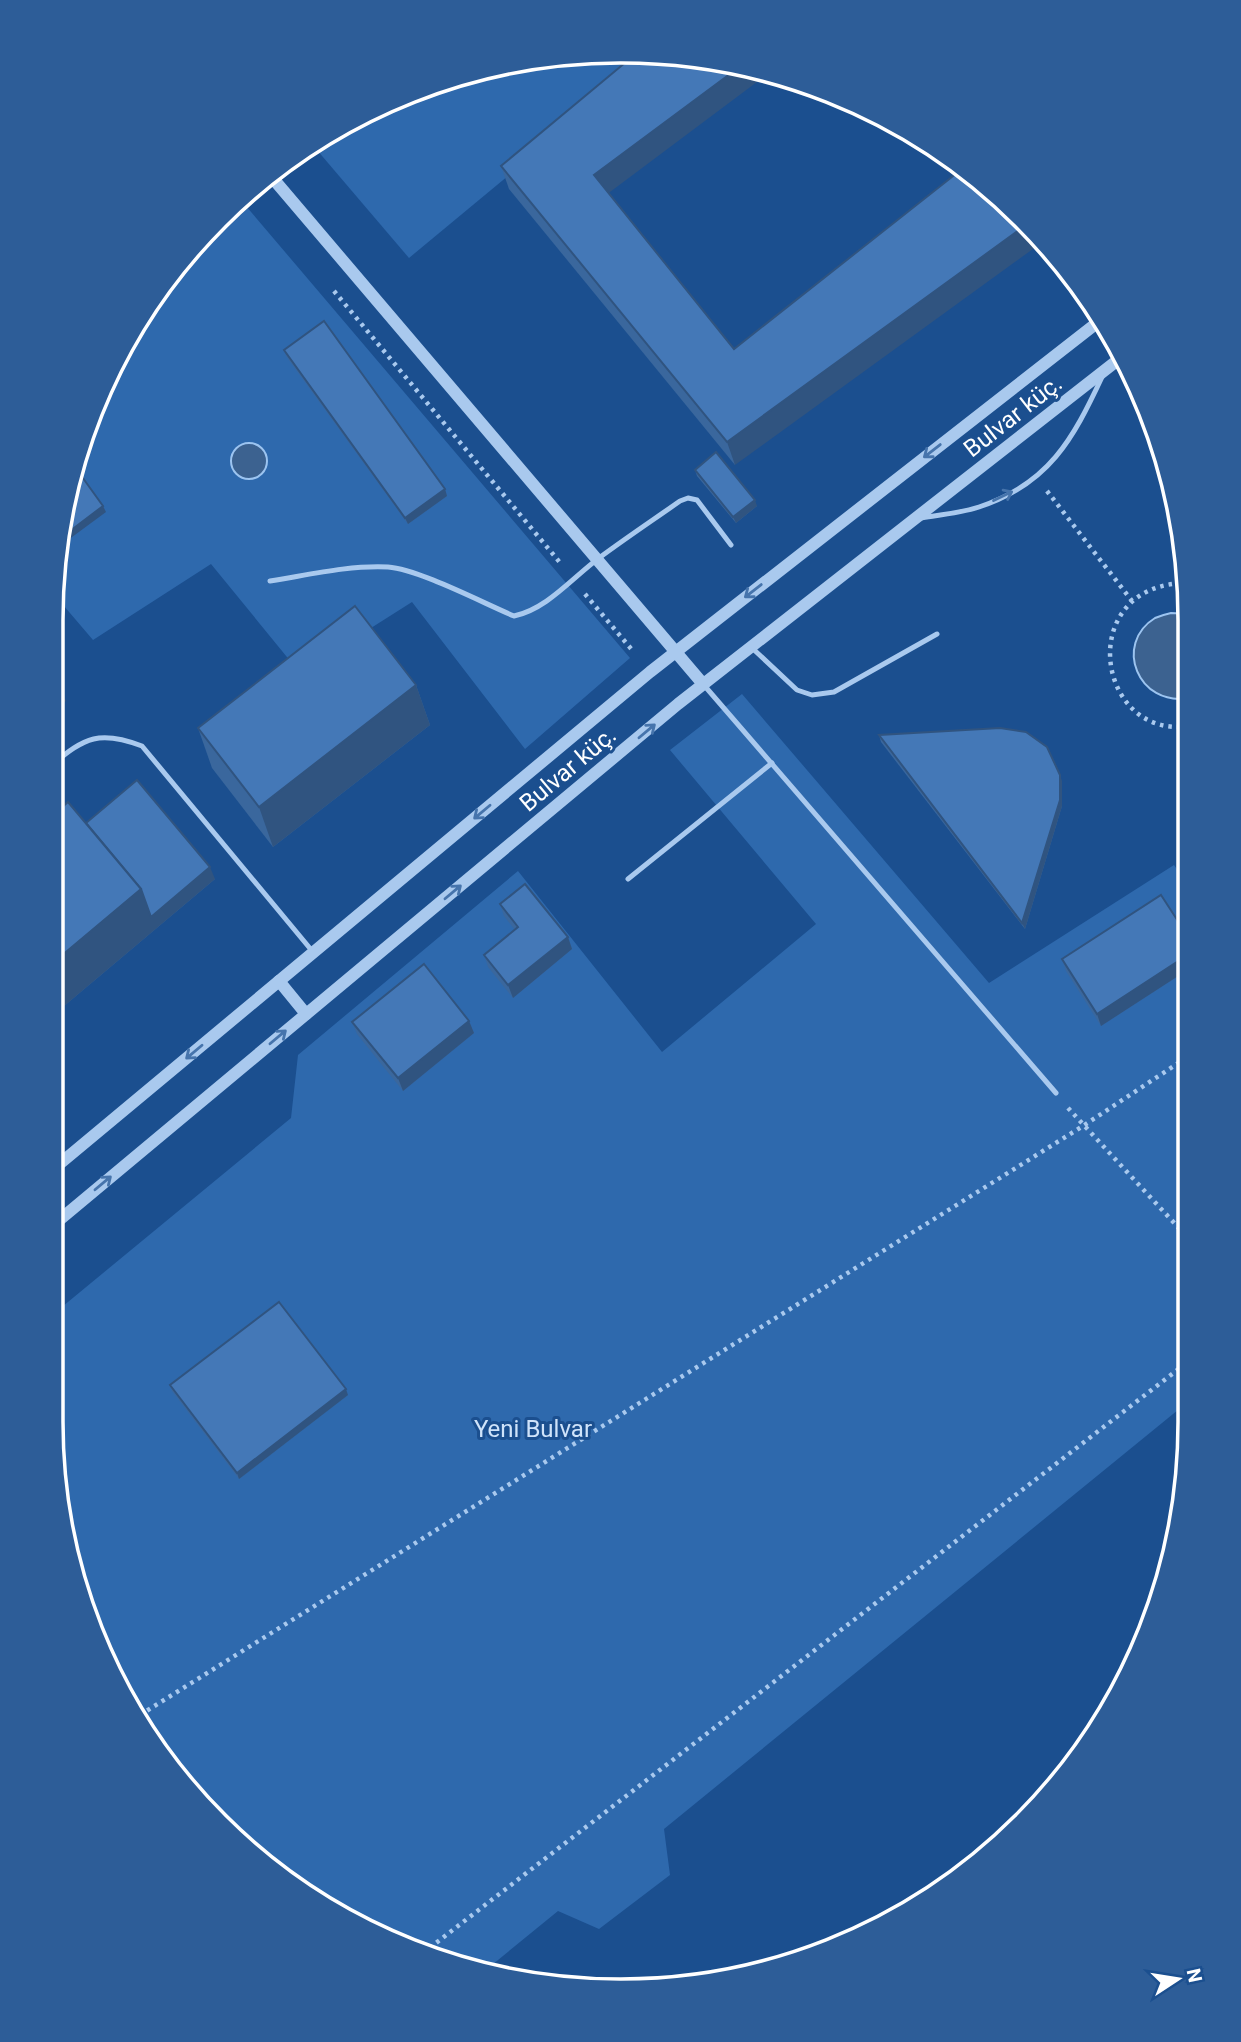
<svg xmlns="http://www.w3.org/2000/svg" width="1241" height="2042" viewBox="0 0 1241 2042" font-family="Roboto,sans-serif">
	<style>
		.green { fill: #2e69ad }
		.water { fill: #3c6290; stroke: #9cc4f0; stroke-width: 2 }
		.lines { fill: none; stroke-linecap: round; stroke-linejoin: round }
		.path { stroke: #a9c9ee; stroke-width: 4.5; stroke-dasharray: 3.5 5; stroke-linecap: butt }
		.service { stroke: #a9c9ee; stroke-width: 5 }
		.tertiary { stroke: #a9c9ee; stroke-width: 12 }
		.wall { fill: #3a679d }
		.shaded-wall { fill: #305480 }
		.building { fill: #4478b7; stroke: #305480; stroke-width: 2 }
		.oneway { stroke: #4674ac }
		.labels { text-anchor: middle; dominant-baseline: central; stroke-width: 6; stroke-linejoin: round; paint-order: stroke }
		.street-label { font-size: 24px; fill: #fff; stroke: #1b4f8f }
		.park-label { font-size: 24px; fill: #cfe3fa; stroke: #1b4f8f }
		.rim { fill: none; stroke: #fff; stroke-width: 3.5 }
	</style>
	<rect width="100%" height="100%" fill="#1b4f8f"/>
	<g class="green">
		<polygon points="621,51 655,54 409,258 311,143 403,94 510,62"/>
		<polygon points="240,199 630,658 525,749 412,602 300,673 211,564 93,640 52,592 81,437 147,304 218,217"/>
		<polygon points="742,694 989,983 1174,865 1189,887 1189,1401 664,1829 670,1875 599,1929 558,1911 487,1969 438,1961 274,1874 168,1768 81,1604 51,1421 51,1316 291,1118 298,1055 518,871 662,1052 816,924 670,750"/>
	</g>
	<g class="water">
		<circle cx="249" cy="461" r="18"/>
		<path d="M1171,613L1189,614V698C1138,707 1113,644 1155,618C1160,616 1166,614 1171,613Z"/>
	</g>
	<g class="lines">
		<g class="path">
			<polyline points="334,291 562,565"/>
			<polyline points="1047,491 1132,601"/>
			<path d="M1189,583C1073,582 1095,740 1189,726"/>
			<polyline points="585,594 633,651"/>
			<polyline points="1068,1108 1189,1239"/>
			<polyline points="140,1715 1083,1126 1189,1056"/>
			<polyline points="423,1953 1189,1361"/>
		</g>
		<g class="service">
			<path d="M920,518C940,515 961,513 979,507C1049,484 1073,439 1102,377"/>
			<path d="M270,581C308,575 349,565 388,567C418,569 483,603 514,616C547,609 572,578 599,558C626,538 653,520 680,501L688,498L697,500L731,545"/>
			<polyline points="751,647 797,690 812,695 834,692 937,634"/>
			<polyline points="703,684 1056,1093"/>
			<path d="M52,765C85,737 100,730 142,746L313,952"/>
			<polyline points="628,879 772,763"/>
		</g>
		<g class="tertiary">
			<polyline points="270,175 703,684"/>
			<polyline points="279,981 306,1014"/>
			<polyline points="51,1171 650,672 1102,319"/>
			<polyline points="51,1227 678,704 1123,356"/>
		</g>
	</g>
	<g class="wall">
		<polygon points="501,166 609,193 734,349 735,465 509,189"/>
		<polygon points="284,350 445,489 447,496 408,524 286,356"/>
		<polygon points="695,470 757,506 736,523 697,476"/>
		<polygon points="416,685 430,725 273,847 212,768 198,728"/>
		<polygon points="879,735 1062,781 1062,806 1025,929 881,742"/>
		<polygon points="52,816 86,823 215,879 51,1017"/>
		<polygon points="500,904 568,937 572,949 513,998 488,967 484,955 515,930 504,916"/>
		<polygon points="1189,938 1189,969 1101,1026 1066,971 1062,959"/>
		<polygon points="469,1021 474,1033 403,1091 357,1034 352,1022"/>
		<polygon points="170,1385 348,1395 239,1479 172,1391"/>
	</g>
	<g class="shaded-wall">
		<polygon points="742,65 769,73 602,198 594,175"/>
		<polygon points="1026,225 1044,241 735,465 727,442"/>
		<polygon points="445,489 447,496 408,524 405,518"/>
		<polygon points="755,500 757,506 736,523 733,517"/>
		<polygon points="103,506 106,512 68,540 66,534"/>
		<polygon points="52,661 66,701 52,713"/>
		<polygon points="416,685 430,725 273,847 259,807"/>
		<polygon points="1060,775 1062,781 1062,806 1025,929 1022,923"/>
		<polygon points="210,867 215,879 51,1017 51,1001 64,990 54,962 141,889"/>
		<polygon points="568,937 572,949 513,998 508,985"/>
		<polygon points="1189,954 1189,969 1101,1026 1097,1014"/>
		<polygon points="469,1021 474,1033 403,1091 398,1078"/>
		<polygon points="346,1389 348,1395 239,1479 237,1473"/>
	</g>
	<g class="building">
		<polygon points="638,52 732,62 742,65 594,175 734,349 962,169 1026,225 727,442 501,166"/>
		<polygon points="324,321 445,489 405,518 284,350"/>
		<polygon points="716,452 755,500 733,517 695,470"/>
		<polygon points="80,474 103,506 66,534 63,529 73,480"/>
		<polygon points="355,606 416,685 259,807 198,728"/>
		<polygon points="1000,728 1026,732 1047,747 1060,775 1060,800 1022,923 879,735"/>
		<polygon points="137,780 210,867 151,917 141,889 86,823"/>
		<polygon points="68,802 141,889 54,962 51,959 52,816"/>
		<polygon points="525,884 568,937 508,985 484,955 518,927 500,904"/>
		<polygon points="1161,895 1189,938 1189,954 1097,1014 1062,959"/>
		<polygon points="424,964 469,1021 398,1078 352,1022"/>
		<polygon points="51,975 64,990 51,1001"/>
		<polygon points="279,1302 346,1389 237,1473 170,1385"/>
	</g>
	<defs><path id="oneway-shaft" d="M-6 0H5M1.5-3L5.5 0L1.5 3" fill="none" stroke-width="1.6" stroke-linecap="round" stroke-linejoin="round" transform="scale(1.75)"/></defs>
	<g class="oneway">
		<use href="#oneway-shaft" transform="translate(932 451) rotate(142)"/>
		<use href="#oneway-shaft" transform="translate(1003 496) rotate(-26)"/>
		<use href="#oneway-shaft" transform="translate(753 591) rotate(142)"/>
		<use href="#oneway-shaft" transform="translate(647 731) rotate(-40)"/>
		<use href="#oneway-shaft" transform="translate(482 812) rotate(140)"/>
		<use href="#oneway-shaft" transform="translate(453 892) rotate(-40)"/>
		<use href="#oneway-shaft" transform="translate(278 1037) rotate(-40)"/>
		<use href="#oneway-shaft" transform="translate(194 1052) rotate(140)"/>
		<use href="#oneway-shaft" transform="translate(103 1183) rotate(-40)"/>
	</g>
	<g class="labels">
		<g class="street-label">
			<text transform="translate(1013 416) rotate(-38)">Bulvar küç.</text>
			<text transform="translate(568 769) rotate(-40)">Bulvar küç.</text>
		</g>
		<g class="park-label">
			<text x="533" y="1429">Yeni Bulvar</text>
		</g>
	</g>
	<path d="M0 0H1241V2042H0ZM620 63H621A557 557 0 0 1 1178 620V1422A557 557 0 0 1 621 1979H620A557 557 0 0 1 63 1422V620A557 557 0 0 1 620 63Z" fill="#2d5d98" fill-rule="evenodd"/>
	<path class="rim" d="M620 63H621A557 557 0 0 1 1178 620V1422A557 557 0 0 1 621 1979H620A557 557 0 0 1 63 1422V620A557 557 0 0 1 620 63Z"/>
	<g transform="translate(1178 1979) rotate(78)" stroke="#1b4f8f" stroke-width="5" paint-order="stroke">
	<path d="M0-5L12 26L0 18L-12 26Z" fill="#ffffff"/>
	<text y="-10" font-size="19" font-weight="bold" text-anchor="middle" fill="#ffffff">N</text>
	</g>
</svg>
